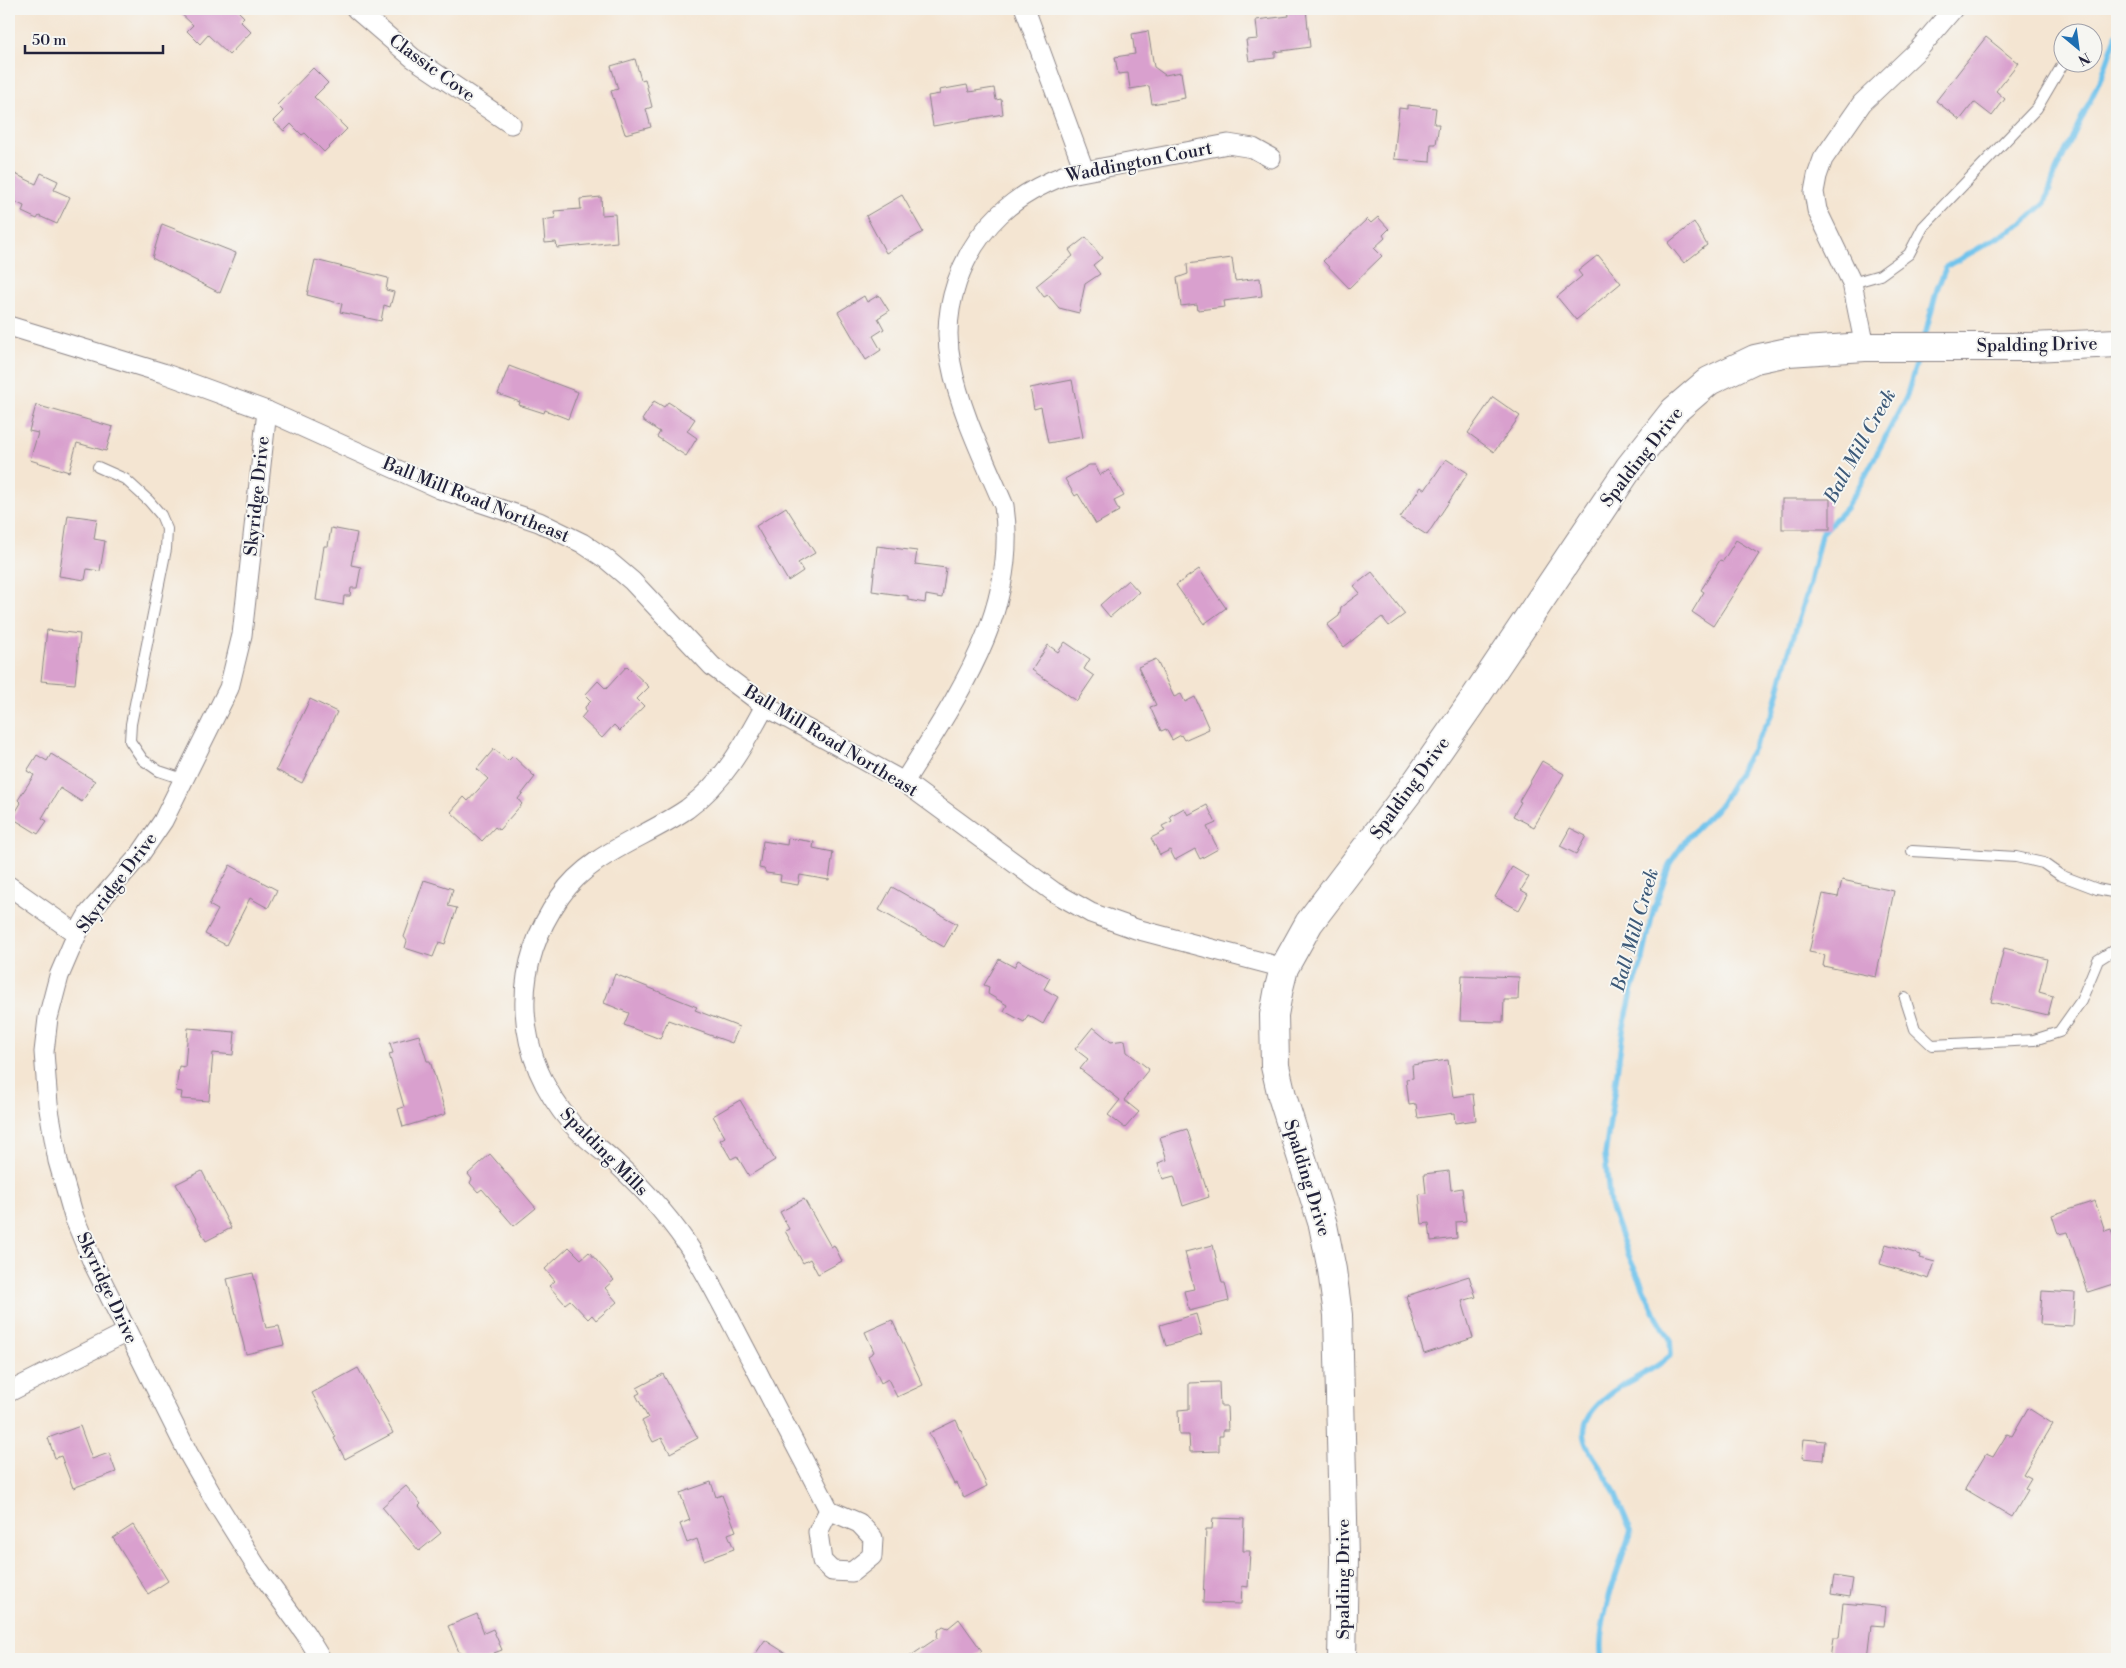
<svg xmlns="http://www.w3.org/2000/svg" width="2126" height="1668" viewBox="0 0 2126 1668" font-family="'Libre Bodoni',serif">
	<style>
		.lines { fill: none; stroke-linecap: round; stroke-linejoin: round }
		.stream { stroke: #70c3ec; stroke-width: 5.5 }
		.building { fill: #d9a0ce }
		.lane-casing { stroke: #8b8486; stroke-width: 12 }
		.street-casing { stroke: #8b8486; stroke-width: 21 }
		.secondary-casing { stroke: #8b8486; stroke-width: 30 }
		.lane { stroke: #fff; stroke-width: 10 }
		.street { stroke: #fff; stroke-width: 19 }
		.secondary { stroke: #fff; stroke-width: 28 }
		.labels { text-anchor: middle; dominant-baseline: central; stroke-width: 4; stroke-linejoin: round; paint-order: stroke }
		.street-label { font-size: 18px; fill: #22223b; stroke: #f6f6f2 }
		.water-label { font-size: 19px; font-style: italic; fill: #3d5a79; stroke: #f6f6f2 }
	</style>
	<rect width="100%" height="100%" fill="#f6f6f2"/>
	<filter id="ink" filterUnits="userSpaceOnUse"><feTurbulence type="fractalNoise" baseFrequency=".02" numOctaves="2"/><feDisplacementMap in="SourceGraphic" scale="10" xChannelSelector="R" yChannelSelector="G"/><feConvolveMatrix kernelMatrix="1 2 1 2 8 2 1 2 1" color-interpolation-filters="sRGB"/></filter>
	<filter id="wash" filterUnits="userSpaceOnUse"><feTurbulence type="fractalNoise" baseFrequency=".0096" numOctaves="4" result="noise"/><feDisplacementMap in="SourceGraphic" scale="20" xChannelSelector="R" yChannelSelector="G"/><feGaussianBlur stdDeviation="1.12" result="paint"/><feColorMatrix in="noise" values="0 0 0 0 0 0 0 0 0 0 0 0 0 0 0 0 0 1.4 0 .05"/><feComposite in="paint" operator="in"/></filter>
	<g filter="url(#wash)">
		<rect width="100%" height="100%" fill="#f4e5d2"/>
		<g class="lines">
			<g class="stream">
				<polyline points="1924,339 1937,289 1946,267 2023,223 2045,203 2056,171 2102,76 2117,34"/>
				<path d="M1602,1659C1595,1628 1620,1563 1631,1531C1624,1517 1619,1503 1613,1489C1595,1451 1562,1434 1607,1396C1627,1379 1651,1374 1671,1355L1670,1339L1655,1313L1625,1247L1610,1205L1605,1155L1623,1030L1633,988L1642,963L1653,912L1670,863L1688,837L1721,804L1773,713L1789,651L1809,587L1821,534L1846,508L1864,478L1906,398L1919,355"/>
			</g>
		</g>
		<g id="blocks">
			<g class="building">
				<polygon points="176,9 236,9 244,17 240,21 251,32 229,55 208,35 200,44 187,31 193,25"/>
				<polygon points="1288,9 1306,9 1310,47 1275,52 1275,58 1249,61 1246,40 1258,39 1256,20 1289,16"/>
				<polygon points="1148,31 1154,67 1165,75 1181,72 1185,98 1152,104 1149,86 1130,89 1128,73 1118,74 1115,57 1135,54 1132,34"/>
				<polygon points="1986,37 2018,63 1996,91 2005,99 1992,116 1974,102 1960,120 1936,101"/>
				<polygon points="635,59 641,80 645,79 652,107 646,109 651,127 625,134 611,91 618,89 611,66"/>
				<polygon points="313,68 328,83 314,97 347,129 324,152 305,133 302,135 291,124 284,131 273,121 283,111 277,105"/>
				<polygon points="967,85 969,92 994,88 996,100 1001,99 1003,114 933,126 928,96 940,94 939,90"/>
				<polygon points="1407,105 1436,108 1434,124 1439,124 1436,144 1431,144 1430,162 1394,159 1399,108 1407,109"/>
				<polygon points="13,173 36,184 41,173 58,181 54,190 70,197 57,224 39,216 37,219 22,212 24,206 9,199 9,182"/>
				<polygon points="902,195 923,232 886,253 866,216"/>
				<polygon points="601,197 602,215 615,214 617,242 557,248 556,242 545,243 543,220 555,218 554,211 581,209 580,199"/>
				<polygon points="1378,217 1389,229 1383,235 1385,238 1374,248 1382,256 1349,288 1323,261 1367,219 1371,223"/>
				<polygon points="1694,222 1707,245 1684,263 1668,243"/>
				<polygon points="162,224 236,253 220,293 152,258"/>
				<polygon points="1086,237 1102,258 1093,265 1100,274 1085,284 1079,313 1059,308 1048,295 1044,297 1036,286 1073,256 1069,250"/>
				<polygon points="1598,255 1621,283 1576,320 1557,297 1582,276 1578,271"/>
				<polygon points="1232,258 1235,281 1260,278 1262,296 1224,301 1225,307 1198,310 1197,304 1181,306 1177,278 1188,274 1187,264"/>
				<polygon points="315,260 388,278 386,290 394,292 390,307 384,305 381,321 340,312 342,304 307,295"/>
				<polygon points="879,295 889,311 878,318 884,329 873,336 881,350 866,360 838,312 864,296 867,302"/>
				<polygon points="509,366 578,392 568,419 545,410 544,413 519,405 520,402 498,394"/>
				<polygon points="1072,380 1083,437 1048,443 1041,407 1034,409 1030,388"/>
				<polygon points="1493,397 1520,416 1494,452 1468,433"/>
				<polygon points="654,401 664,407 668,402 695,419 687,431 697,438 686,456 657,437 660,432 642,420"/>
				<polygon points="36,405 113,427 106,451 77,443 69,472 30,460 38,433 29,431"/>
				<polygon points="1446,459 1468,473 1427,535 1400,518 1421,487 1425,490"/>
				<polygon points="1089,465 1095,465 1100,475 1109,470 1124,496 1114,501 1119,511 1096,524 1078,494 1075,496 1065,479"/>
				<rect x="1782" y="499" width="48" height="30"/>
				<polygon points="786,507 815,553 798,563 803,571 788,581 756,526"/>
				<polygon points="68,515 97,519 94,539 105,541 100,571 87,569 85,580 59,576"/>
				<polygon points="331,528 357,533 351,565 361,567 357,588 351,588 350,596 344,596 343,605 316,600 324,546 328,546"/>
				<polygon points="1736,540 1759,554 1713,626 1692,612 1704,592 1701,590 1720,560 1723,561"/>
				<polygon points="877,546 917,551 915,564 946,568 942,598 926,595 925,603 908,600 908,596 872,591"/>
				<polygon points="1199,569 1226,608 1204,624 1176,585"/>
				<polygon points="1372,572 1405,614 1389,626 1382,617 1344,647 1327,625 1339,616 1341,607 1360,593 1354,586"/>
				<polygon points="1128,580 1139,592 1110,617 1100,605"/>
				<polygon points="47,630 80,634 75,684 41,681"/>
				<polygon points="1065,642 1090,659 1084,669 1094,676 1077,701 1032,670 1048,645 1058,652"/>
				<polygon points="1156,659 1174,697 1181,694 1185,702 1195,697 1209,729 1184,740 1181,735 1172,740 1166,729 1161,731 1150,707 1156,705 1138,667"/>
				<polygon points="627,666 649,687 637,699 644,706 620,731 614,725 602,738 581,718 586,712 585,707 591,701 585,695 598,681 606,689"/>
				<polygon points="310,699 337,712 302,783 276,770"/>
				<polygon points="494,749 508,761 513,756 535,777 518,799 522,804 499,830 495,827 482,841 451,812 464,797 468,801 488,779 477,769"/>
				<polygon points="51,754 95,781 82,802 60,788 42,818 47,821 38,834 12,818 21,803 18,800 34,775 27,771 37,755 47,761"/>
				<polygon points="1542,761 1564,774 1534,827 1513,816 1521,802 1519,801"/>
				<polygon points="1207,805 1216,823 1207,827 1218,849 1200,859 1195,849 1175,860 1170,850 1160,855 1151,838 1165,831 1162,826 1172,821 1170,816 1184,808 1188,815"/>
				<polygon points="1570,828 1586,836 1576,854 1560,846"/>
				<polygon points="788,838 814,842 813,848 833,852 829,880 800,875 798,885 780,882 781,875 766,873 764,869 759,868 763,841 787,845"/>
				<polygon points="230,865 277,890 268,908 250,898 226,945 205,934 218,910 209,905"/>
				<polygon points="1512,867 1529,877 1521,890 1528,894 1519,910 1495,897"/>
				<polygon points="424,880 453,889 448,906 457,908 445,944 439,942 433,957 405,948 407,941 404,937"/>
				<polygon points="1842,880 1894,891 1876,977 1823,966 1825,955 1809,952 1823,894 1838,897"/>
				<polygon points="892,887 957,924 944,947 879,910"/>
				<polygon points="2004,948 2047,959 2039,992 2053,996 2048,1015 1991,1002"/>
				<polygon points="999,959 1014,967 1018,960 1050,978 1044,989 1058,997 1043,1024 1028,1015 1024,1022 1004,1011 1007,1005 988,994 989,987 984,985"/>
				<polygon points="615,974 697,1007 695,1010 739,1027 732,1043 668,1020 660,1039 624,1025 629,1013 604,1003"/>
				<polygon points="1462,975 1519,977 1518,1000 1504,1000 1503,1022 1460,1021"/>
				<polygon points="1093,1027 1111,1042 1125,1040 1127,1052 1149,1069 1124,1100 1139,1112 1125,1128 1108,1115 1120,1100 1080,1069 1088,1059 1075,1049"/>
				<polygon points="188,1028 235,1032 233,1055 213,1053 209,1101 181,1099 182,1092 176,1091 179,1066 185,1067"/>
				<polygon points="419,1035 427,1061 430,1061 446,1114 403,1127 398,1109 404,1107 389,1054 393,1053 390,1043"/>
				<polygon points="1448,1060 1453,1097 1473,1094 1476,1120 1455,1123 1454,1113 1418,1118 1416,1104 1409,1105 1406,1079 1413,1078 1412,1065"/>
				<polygon points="740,1100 775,1160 749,1176 737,1156 731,1159 720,1140 725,1137 713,1116"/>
				<polygon points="1187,1129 1209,1197 1183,1206 1174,1176 1163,1179 1158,1163 1167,1160 1160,1137"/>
				<polygon points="490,1154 536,1208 514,1226 482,1189 478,1192 470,1183 472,1179 468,1174"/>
				<polygon points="202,1171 231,1228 206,1241 176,1184"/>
				<polygon points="1449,1171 1451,1190 1462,1188 1466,1221 1456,1222 1457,1238 1431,1241 1429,1223 1422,1224 1419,1194 1426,1193 1424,1174"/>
				<polygon points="804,1199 831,1247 834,1245 842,1261 818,1274 810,1259 803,1263 785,1231 789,1229 780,1212"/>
				<polygon points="2095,1201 2105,1231 2111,1229 2117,1248 2117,1271 2112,1273 2116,1283 2088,1292 2068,1232 2058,1234 2052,1215"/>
				<polygon points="1886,1244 1921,1255 1920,1258 1935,1262 1929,1279 1880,1264"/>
				<polygon points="1213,1245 1222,1283 1225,1283 1229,1301 1189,1311 1184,1291 1194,1289 1185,1252"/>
				<polygon points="569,1247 581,1259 589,1252 614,1280 605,1288 617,1302 596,1320 592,1315 588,1319 570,1300 565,1304 549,1286 555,1281 545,1269"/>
				<polygon points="253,1273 266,1328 279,1326 284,1345 246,1354 227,1279"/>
				<polygon points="1469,1276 1476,1297 1462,1301 1473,1338 1424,1354 1406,1296"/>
				<polygon points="2042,1291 2075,1293 2073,1326 2040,1324"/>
				<polygon points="1196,1314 1202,1335 1166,1346 1160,1325"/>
				<polygon points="892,1320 923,1385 897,1397 888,1379 881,1383 868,1356 874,1352 865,1332"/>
				<polygon points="358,1368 393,1433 345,1459 334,1438 336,1437 312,1393"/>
				<polygon points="663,1374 698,1438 670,1453 662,1438 653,1442 642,1421 648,1418 636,1395 640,1393 637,1388"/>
				<polygon points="1219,1382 1220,1406 1227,1406 1228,1430 1223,1430 1223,1436 1219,1436 1219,1451 1190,1452 1189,1435 1179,1435 1178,1410 1189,1409 1189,1383"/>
				<polygon points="2028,1408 2053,1424 2023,1474 2031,1478 2025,1488 2028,1490 2012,1517 1965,1489 1986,1454 1993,1457 2007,1434 2012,1436"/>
				<polygon points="956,1420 987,1486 964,1498 957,1483 954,1484 929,1433"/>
				<polygon points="80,1426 92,1459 109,1453 116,1472 73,1488 61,1456 55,1458 48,1438"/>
				<polygon points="1804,1439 1825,1441 1823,1460 1802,1458"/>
				<polygon points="711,1482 716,1497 722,1495 736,1531 728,1534 734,1549 704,1560 697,1539 687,1543 680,1524 690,1520 680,1493"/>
				<polygon points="406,1486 421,1504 419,1506 441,1533 419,1551 382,1507"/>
				<polygon points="1213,1518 1244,1519 1243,1551 1250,1551 1248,1587 1242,1586 1241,1604 1203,1603 1206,1529 1212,1529"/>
				<polygon points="133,1525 168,1581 148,1594 113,1538"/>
				<polygon points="1834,1576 1853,1579 1850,1597 1831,1594"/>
				<polygon points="1843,1603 1886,1607 1884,1626 1871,1625 1867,1659 1830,1659 1833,1638 1839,1638"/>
				<polygon points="477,1614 484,1633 493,1629 502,1650 494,1653 497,1659 462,1659 448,1626"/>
				<polygon points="959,1619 982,1651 970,1659 906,1659 937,1638 938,1630 943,1626 948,1628"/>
				<polygon points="765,1640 795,1659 752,1659"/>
			</g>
		</g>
	</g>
	<g filter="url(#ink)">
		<use href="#blocks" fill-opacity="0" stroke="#8b8486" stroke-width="1"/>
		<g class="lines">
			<g class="lane-casing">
				<g id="lane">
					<polyline points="1852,283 1880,275 1909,254 1923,227 2037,108 2064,62"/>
					<polyline points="98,467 125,479 149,501 161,515 167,529 166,549 131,724 130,741 143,760 159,771 183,779"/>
					<polyline points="1912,851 2016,857 2043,863 2060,875 2097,889 2117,893"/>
					<polyline points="1905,998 1915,1029 1932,1045 2034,1040 2059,1032 2081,1001 2098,960 2117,948"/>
				</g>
			</g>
			<g class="street-casing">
				<g id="street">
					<polyline points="356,9 413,58 511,124"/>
					<polyline points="1025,9 1084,170"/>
					<polyline points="9,326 163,373 267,411 440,489 539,522 582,543 606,559 632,581 712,666 765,706 904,782 1054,892 1091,913 1136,929 1284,968"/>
					<polyline points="1865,347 1852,283 1817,210 1814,192 1817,176 1823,159 1862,103 1919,49 1953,9"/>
					<polyline points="267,411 242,635 229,688 163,821 139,856 89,913 77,934 59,976 48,1018 44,1052 48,1104 58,1161 74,1217 93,1263 188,1453 216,1502 256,1566 305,1633 321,1659"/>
					<path d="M765,706C744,745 724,782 687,809C645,838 590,853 560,897C509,970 514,1056 572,1124C585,1139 603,1150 617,1164C646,1191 674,1223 695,1256C717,1292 735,1330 755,1367C779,1415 805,1462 829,1510L859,1523L873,1538L872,1556L852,1572L832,1571L822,1561L818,1532L829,1510"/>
					<path d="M904,782C956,698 1019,611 1004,506C985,461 960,411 951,363C940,310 961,251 1000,214C1018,197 1042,184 1065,175L1228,144L1253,148L1271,158"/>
					<polyline points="9,886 77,934"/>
					<polyline points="9,1392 127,1332"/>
				</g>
			</g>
			<g class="secondary-casing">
				<polyline id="secondary" points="1342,1659 1344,1559 1338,1315 1332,1270 1323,1225 1282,1096 1275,1066 1274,1015 1279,988 1284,968 1309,923 1417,781 1470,705 1629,468 1674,411 1709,381 1755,359 1788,352 1865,347 2032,347 2117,343"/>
			</g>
			<use href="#lane" class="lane"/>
			<use href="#street" class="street"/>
			<use href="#secondary" class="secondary"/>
		</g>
	</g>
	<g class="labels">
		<g class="street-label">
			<text transform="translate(432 68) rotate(36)">Classic Cove</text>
			<text transform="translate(1139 162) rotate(-11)">Waddington Court</text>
			<text transform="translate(2037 345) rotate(-1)">Spalding Drive</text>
			<text transform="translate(1642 457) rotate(-52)">Spalding Drive</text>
			<text transform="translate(257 496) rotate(-84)">Skyridge Drive</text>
			<text transform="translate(476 500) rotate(22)">Ball Mill Road Northeast</text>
			<text transform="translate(831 741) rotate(31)">Ball Mill Road Northeast</text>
			<text transform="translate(1410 788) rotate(-54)">Spalding Drive</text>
			<text transform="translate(117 883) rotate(-53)">Skyridge Drive</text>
			<text transform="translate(604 1152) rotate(45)">Spalding Mills</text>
			<text transform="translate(1307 1178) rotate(73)">Spalding Drive</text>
			<text transform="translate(107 1288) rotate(65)">Skyridge Drive</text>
			<text transform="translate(1343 1579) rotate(-90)">Spalding Drive</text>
		</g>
		<g class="water-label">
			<text transform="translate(1860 446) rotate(-61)">Ball Mill Creek</text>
			<text transform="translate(1635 930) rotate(-74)">Ball Mill Creek</text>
		</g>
	</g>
	<rect width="2126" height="1668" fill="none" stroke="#f6f6f2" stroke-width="30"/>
	<g transform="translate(2078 48) rotate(151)"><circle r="24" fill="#f6f6f2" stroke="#a1a1a9"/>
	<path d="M0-4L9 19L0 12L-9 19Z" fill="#1f6fb2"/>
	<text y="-8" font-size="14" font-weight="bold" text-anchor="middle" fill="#22223b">N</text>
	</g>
	<path d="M25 45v8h138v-8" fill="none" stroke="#22223b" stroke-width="2.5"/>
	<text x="32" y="45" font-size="15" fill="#22223b" stroke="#f6f6f2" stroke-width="4" paint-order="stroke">50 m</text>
</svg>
